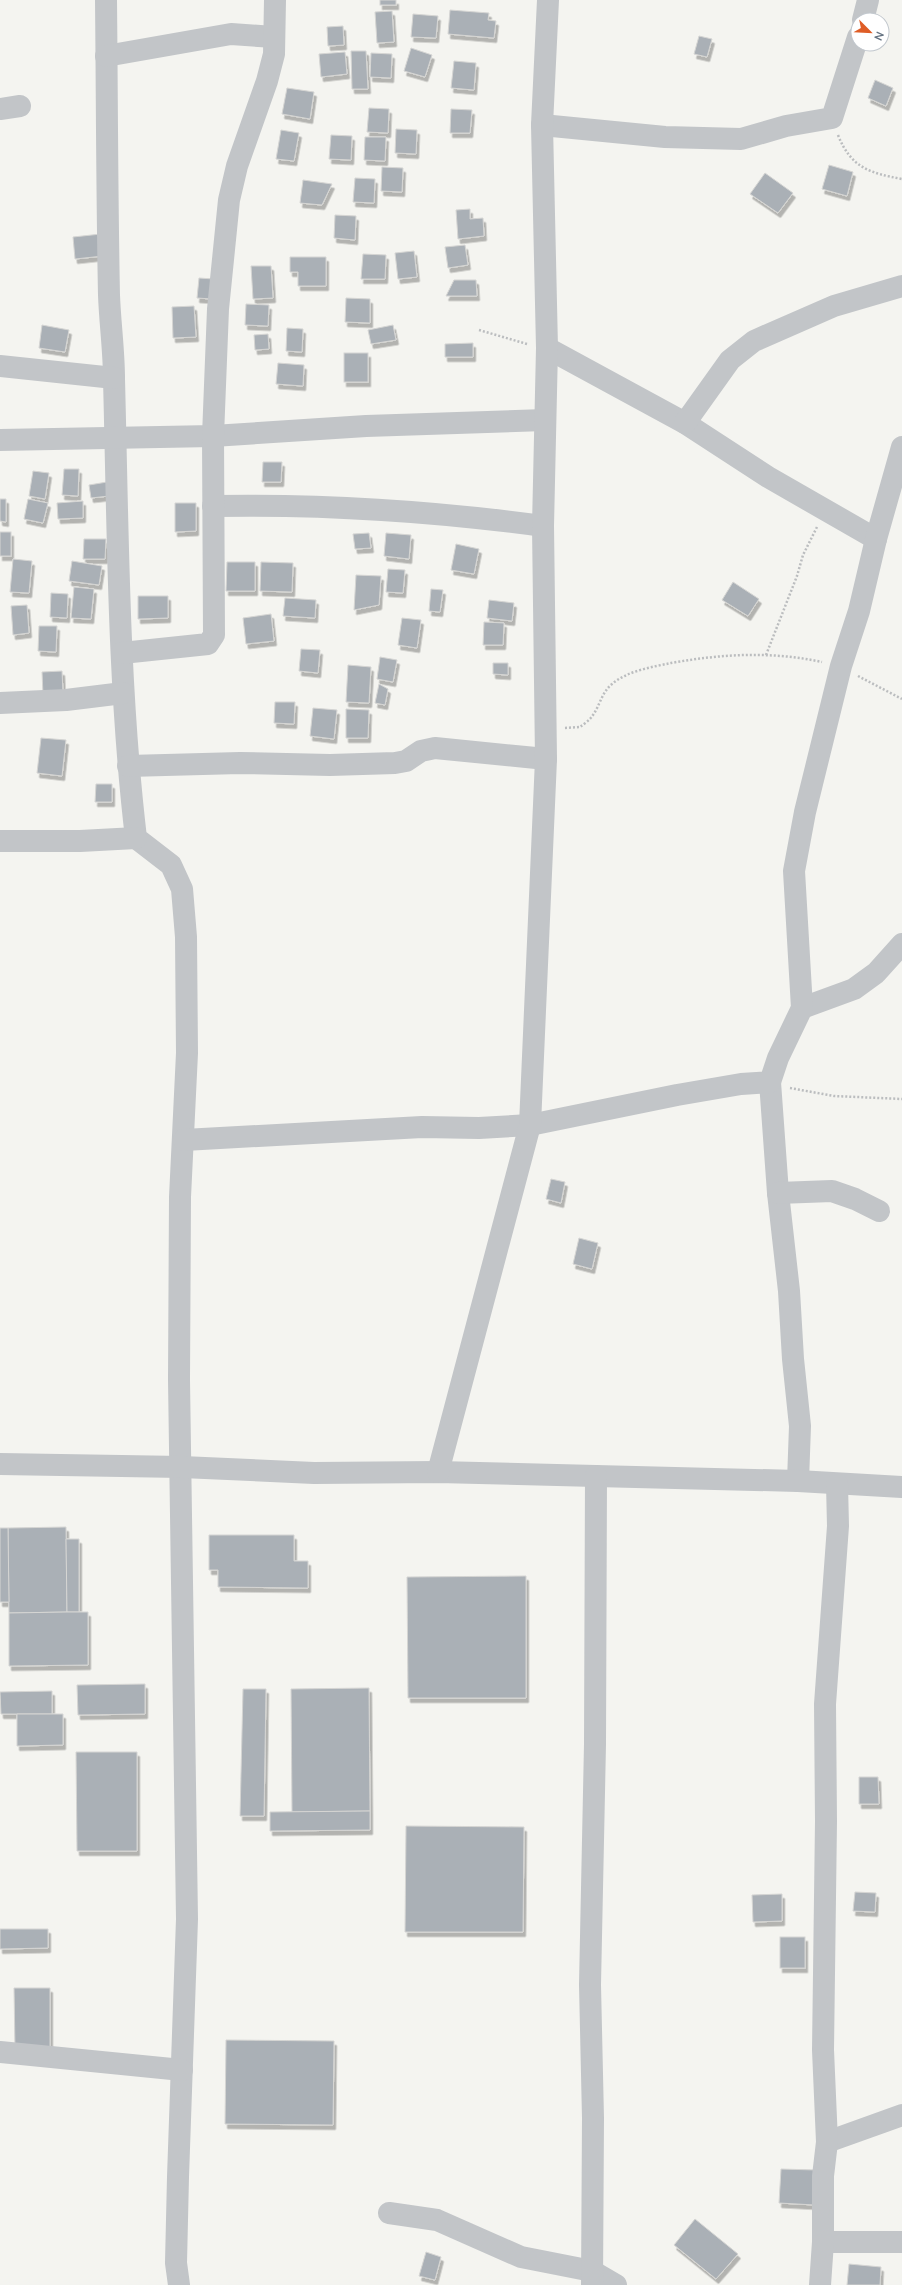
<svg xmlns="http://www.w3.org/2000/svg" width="902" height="2285" viewBox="0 0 902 2285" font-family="'Nunito Sans',sans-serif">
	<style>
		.building { fill: #aab0b6; stroke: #d5d5d3; filter: url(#shadow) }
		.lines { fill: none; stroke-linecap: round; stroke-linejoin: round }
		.path { stroke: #bbbdbf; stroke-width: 2.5; stroke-dasharray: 2 2; stroke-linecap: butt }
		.minor { stroke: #c2c5c8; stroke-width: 22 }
	</style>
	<defs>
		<filter id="shadow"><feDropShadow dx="2.5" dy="4.5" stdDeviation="0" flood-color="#0004"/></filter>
	</defs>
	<rect width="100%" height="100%" fill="#f4f4f0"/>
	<g class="building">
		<rect x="380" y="0" width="16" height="5"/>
		<polygon points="450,10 489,13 488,20 496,21 494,38 448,34"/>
		<polygon points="392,11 394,42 377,43 375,12"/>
		<polygon points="413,14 438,16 436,38 411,37"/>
		<polygon points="343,26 344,45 328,46 327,27"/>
		<polygon points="699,36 712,39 707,57 694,54"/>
		<polygon points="411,48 432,55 425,77 404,71"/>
		<polygon points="351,51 366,51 368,89 352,89"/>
		<polygon points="345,52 347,74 321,77 319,54"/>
		<polygon points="371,53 392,54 391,78 370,77"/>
		<polygon points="454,61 476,63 474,90 451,88"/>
		<polygon points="875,80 893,88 886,106 868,98"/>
		<polygon points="287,88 314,92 310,119 282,114"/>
		<polygon points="369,108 389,109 388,133 367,132"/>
		<polygon points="451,109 472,110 470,133 450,133"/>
		<polygon points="396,129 417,130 416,154 395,153"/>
		<polygon points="281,130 299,133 294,161 276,159"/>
		<polygon points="331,135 352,136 351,160 329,159"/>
		<polygon points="365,137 386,137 385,161 364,160"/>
		<polygon points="829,165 853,172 847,196 822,189"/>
		<polygon points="382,167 403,168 402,192 381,191"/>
		<polygon points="765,173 793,193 778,213 750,194"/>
		<polygon points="355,178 375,179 374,203 353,202"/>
		<polygon points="303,180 332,184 322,205 300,203"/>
		<polygon points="470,209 470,219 483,218 484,236 458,239 456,210"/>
		<polygon points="335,215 356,216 355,240 334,238"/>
		<polygon points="101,234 103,256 75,259 73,237"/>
		<polygon points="465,245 468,265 448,268 445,247"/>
		<polygon points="414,251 417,277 398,279 395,253"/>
		<polygon points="363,254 386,255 385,279 361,279"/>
		<polygon points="290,257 326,257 326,286 298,286 298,272 290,272"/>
		<polygon points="251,266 271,266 273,298 253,299"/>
		<polygon points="199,278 214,279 212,299 197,298"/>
		<polygon points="454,280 476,280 477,296 446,296"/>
		<polygon points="346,298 370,299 370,323 345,322"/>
		<polygon points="246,304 269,305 268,326 245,325"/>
		<polygon points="194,306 196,337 173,338 172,307"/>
		<polygon points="42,325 69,330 65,352 39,348"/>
		<polygon points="393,325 396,340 371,344 368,330"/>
		<polygon points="287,328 303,329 302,352 286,351"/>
		<polygon points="268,334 269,349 255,350 254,335"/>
		<polygon points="473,343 473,357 445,357 445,344"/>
		<rect x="344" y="353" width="24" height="29"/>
		<polygon points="278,363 304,365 303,386 276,384"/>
		<polygon points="263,462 282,462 281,482 262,482"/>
		<polygon points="64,469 79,469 78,496 62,495"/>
		<polygon points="33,471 49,473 45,499 29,496"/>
		<polygon points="107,482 109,496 91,498 89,485"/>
		<polygon points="0,499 6,499 6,522 0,521"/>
		<polygon points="28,499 48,503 43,523 24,519"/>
		<polygon points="83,501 83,518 58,519 57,503"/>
		<polygon points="175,503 196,503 196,531 175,532"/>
		<rect x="0" y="532" width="11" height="24"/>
		<polygon points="369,533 371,548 355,549 353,534"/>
		<polygon points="386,533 411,535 409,559 384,556"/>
		<polygon points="84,539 106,539 105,559 83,559"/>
		<polygon points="456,544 479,549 474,574 451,570"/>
		<polygon points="13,559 32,561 29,593 10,592"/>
		<polygon points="72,561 102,566 99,585 69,581"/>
		<polygon points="227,562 255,562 255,591 226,591"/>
		<polygon points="261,562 293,563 292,592 260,591"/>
		<polygon points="388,569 405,570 403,593 386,592"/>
		<polygon points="356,575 381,576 379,605 354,610"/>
		<polygon points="733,582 759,599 748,616 722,600"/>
		<polygon points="74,587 94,589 91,619 71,618"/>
		<polygon points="431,589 443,590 440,612 429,611"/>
		<polygon points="51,593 68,594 67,618 50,617"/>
		<polygon points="138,596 168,596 168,618 138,619"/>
		<polygon points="285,598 316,600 315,618 283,616"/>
		<polygon points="489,600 514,603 512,621 487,618"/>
		<polygon points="27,605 29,633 13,635 11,606"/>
		<polygon points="271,614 274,641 246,644 243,618"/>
		<polygon points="402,618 421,620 417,648 398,645"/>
		<polygon points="484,622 504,623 503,645 483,645"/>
		<polygon points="39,626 57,626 56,652 38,651"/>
		<polygon points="301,649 320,650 318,673 299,671"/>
		<polygon points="380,657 397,660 393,682 377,679"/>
		<polygon points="493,663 508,663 508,675 493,674"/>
		<polygon points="348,665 371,667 369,703 346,702"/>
		<polygon points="62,671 63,694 43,695 42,672"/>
		<polygon points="379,684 388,689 385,705 375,703"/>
		<polygon points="275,702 295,702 294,724 274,723"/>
		<polygon points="313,708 337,710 334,739 310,736"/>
		<polygon points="346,709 369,710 368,738 346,738"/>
		<polygon points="41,738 66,740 62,776 37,773"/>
		<polygon points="96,784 112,784 112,802 95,802"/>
		<polygon points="551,1179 565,1182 561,1203 546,1199"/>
		<polygon points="579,1238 598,1243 592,1269 573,1264"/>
		<polygon points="66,1527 67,1612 9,1613 8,1528"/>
		<polygon points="0,1528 8,1528 9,1602 0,1602"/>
		<polygon points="209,1535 294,1535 294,1561 308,1561 308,1588 218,1587 218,1570 209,1570"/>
		<polygon points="66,1539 79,1539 79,1612 67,1612"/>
		<polygon points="526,1576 526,1698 408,1698 407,1577"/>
		<polygon points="67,1612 88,1612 88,1665 9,1666 9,1613"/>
		<polygon points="145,1684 145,1714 78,1715 77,1685"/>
		<polygon points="369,1688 370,1811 292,1812 291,1689"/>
		<polygon points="243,1689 266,1689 264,1816 240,1816"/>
		<polygon points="52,1691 52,1714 1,1714 0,1692"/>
		<polygon points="17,1714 63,1714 63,1745 17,1746"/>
		<polygon points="76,1752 137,1752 137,1851 77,1851"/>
		<polygon points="859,1777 878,1777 879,1804 859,1804"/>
		<polygon points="370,1811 370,1830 270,1831 270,1812"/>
		<polygon points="406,1826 524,1827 523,1932 405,1932"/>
		<polygon points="855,1892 876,1893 875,1912 853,1911"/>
		<polygon points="782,1894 782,1921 753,1922 752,1895"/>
		<polygon points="0,1929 48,1929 48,1948 0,1949"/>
		<rect x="780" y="1937" width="25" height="31"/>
		<polygon points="14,1988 50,1988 50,2050 15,2050"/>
		<polygon points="226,2040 334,2041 333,2125 225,2124"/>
		<polygon points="781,2169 816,2170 815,2205 779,2203"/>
		<polygon points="695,2219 738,2254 716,2279 674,2245"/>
		<polygon points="426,2252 441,2257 435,2280 419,2276"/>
		<polygon points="849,2264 881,2267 880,2285 847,2285"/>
	</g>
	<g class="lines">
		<g class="path">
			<path d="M838,135C851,168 870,173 902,179"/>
			<polyline points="479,330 527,344"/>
			<polyline points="766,655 797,576 803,555 817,527"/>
			<polyline points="858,676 902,699"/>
			<path d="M565,728L580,727C584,724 590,720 593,715C600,705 602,692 612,684C627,671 652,667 671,663C722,654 771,651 822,662"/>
			<polyline points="790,1088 834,1096 902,1099"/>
		</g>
		<g class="minor">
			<path d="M106,0C107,98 107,197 109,295C110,323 114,351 114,379C118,532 118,685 136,838L171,865L182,889L186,937L187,1053L180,1197L179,1380L187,1919L178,2177L176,2263L179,2285"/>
			<polyline points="863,20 868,0"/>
			<polyline points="106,56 231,34 274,37"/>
			<polyline points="0,109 20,106"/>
			<polyline points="542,125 665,137 741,139 786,126 832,118 858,37"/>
			<polyline points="547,348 685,423 768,477 876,539"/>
			<polyline points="0,366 114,378"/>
			<polyline points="685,423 730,360 754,341 834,306 902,286"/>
			<polyline points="0,440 213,436 366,426 545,420"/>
			<path d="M213,506C324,504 433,511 543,526"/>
			<polyline points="122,653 208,644 214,635 213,436 218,309 229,200 237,166 267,81 274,54 275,0"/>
			<polyline points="0,703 66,700 123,693"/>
			<polyline points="128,766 240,763 330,765 395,763 406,761 421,751 435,748 546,759"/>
			<polyline points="0,841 80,841 136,838"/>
			<polyline points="802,1008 854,989 876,973 902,944"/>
			<polyline points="770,1082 778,1193 789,1291 793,1359 800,1426 798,1481"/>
			<polyline points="184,1140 422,1127 479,1128 530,1125 677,1095 741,1084 770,1082 778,1058 802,1008 794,871 805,812 841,666 859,611 876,539 902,447"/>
			<polyline points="778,1193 832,1191 855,1199 879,1211"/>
			<polyline points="0,1464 182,1467 314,1473 438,1472 596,1476 798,1481 902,1487"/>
			<polyline points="438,1472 530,1125 546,759 543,526 547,348 542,125 548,0"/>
			<polyline points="0,2052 182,2070"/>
			<polyline points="827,2142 902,2115"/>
			<polyline points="389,2213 437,2220 521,2257 592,2271 616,2285"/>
			<polyline points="823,2242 902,2242"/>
			<polyline points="592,2285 593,2118 590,1985 595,1744 596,1476"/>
			<polyline points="820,2285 823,2242 823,2176 827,2142 823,2050 826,1821 825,1704 838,1526 837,1484"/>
		</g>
	</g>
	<g transform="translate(870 32) rotate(114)"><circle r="19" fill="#ffffff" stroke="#c1c7cd"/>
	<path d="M0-3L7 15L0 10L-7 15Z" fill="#df5d26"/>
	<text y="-6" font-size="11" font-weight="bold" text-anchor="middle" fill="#647281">N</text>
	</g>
</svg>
